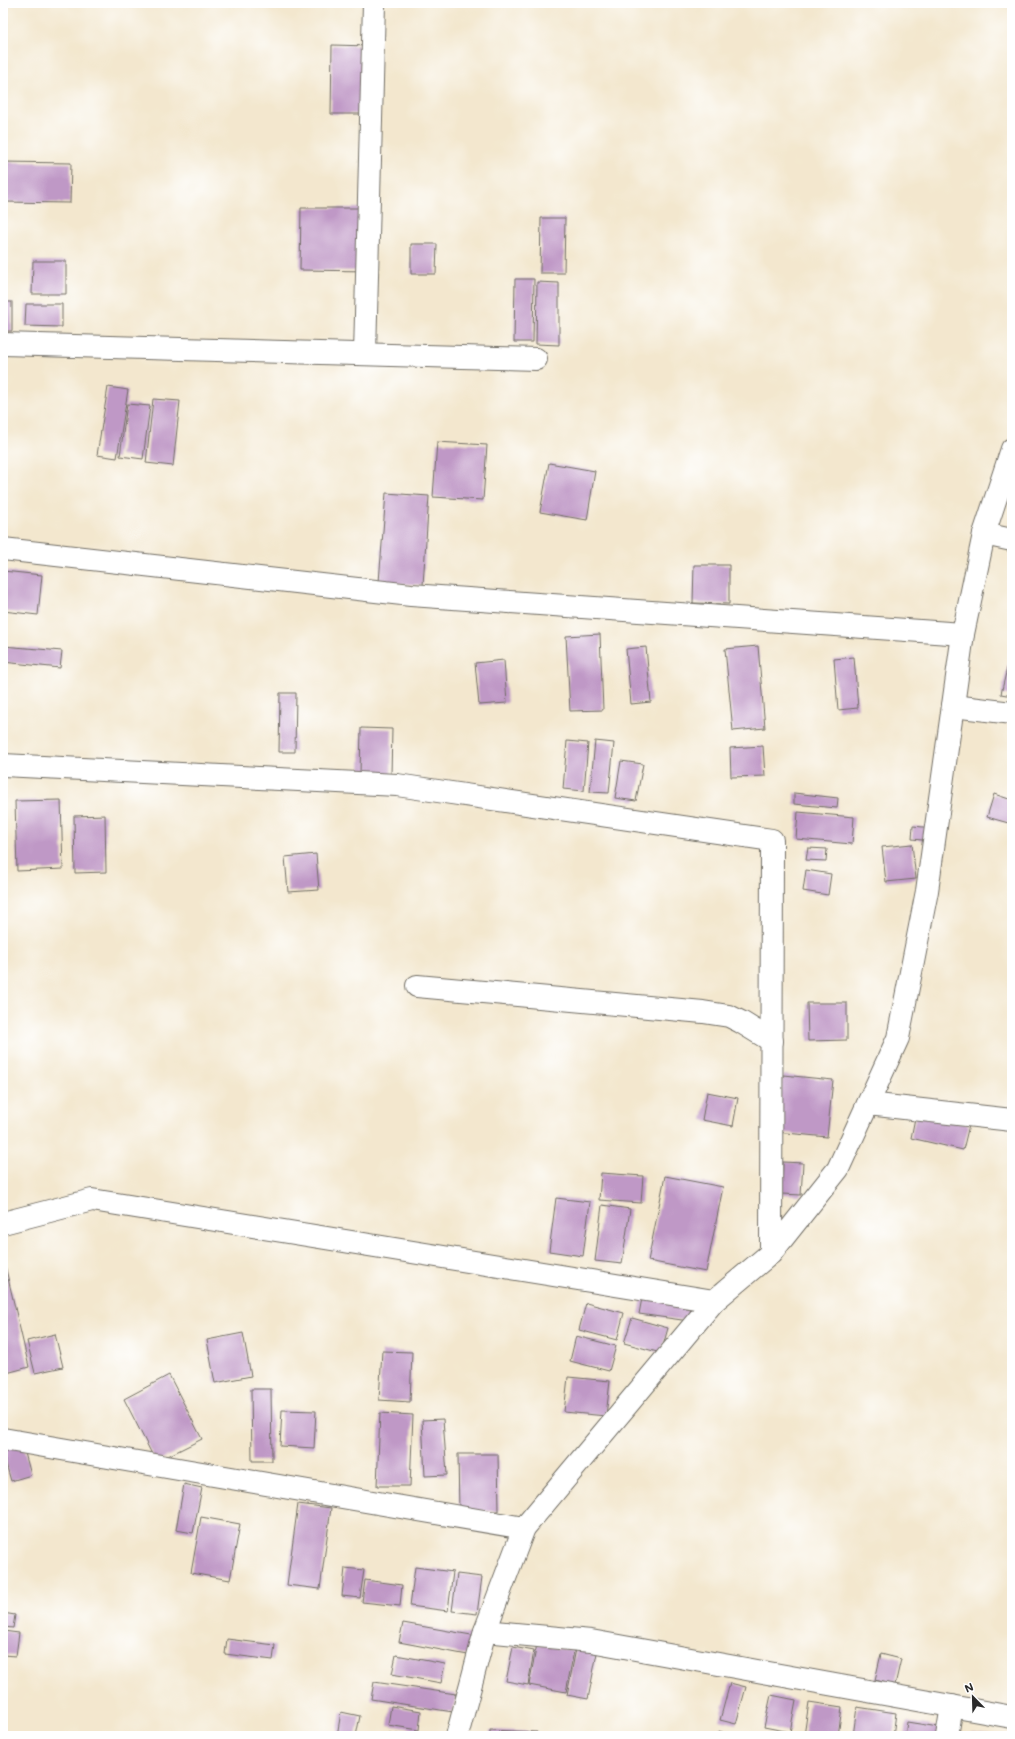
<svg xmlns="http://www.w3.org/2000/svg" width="1015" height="1739" viewBox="0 0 1015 1739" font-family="Mali,sans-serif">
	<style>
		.building { fill: #bf98c6 }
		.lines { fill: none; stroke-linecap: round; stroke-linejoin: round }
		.minor-casing { stroke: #716d64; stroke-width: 24 }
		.minor { stroke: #fff; stroke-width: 22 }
	</style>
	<rect width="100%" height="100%" fill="#fff"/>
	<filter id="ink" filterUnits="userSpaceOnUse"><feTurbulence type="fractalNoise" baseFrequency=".025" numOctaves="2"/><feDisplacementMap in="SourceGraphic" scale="8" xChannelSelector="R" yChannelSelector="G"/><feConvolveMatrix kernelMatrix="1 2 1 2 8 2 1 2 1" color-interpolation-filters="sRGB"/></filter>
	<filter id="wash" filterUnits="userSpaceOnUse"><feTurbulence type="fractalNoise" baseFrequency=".012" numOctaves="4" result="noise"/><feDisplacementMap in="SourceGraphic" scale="16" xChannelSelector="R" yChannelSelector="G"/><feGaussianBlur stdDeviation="0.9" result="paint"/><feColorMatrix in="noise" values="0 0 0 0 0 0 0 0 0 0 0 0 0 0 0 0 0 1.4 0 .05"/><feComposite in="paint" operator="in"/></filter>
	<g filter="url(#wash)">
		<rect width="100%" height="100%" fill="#f3e7ce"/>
		<g id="blocks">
			<g class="building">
				<polygon points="332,45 370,46 368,114 331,114"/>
				<polygon points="3,162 71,163 70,203 3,202"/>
				<polygon points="301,208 371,208 370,271 300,270"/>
				<polygon points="541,218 565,218 564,273 540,273"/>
				<polygon points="411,244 437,244 436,274 411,274"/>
				<polygon points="33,261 66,261 66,294 32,294"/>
				<polygon points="515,279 534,279 533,342 514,342"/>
				<polygon points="537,282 559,283 559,345 536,344"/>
				<rect x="3" y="302" width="9" height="29"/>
				<polygon points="26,304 62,304 62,327 25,326"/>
				<polygon points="108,387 128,390 117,458 97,455"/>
				<polygon points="153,399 180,401 173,466 146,463"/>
				<polygon points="127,404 150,406 143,459 120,456"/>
				<polygon points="437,442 487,445 483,500 433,497"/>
				<polygon points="549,463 595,471 587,520 540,512"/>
				<polygon points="386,493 429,496 423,585 379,582"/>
				<polygon points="694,565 729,565 729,604 693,603"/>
				<polygon points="3,571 42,575 38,615 3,611"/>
				<polygon points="600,634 603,710 570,711 566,636"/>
				<polygon points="3,646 62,651 60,668 3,662"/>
				<polygon points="758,646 765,728 733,731 725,649"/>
				<polygon points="646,647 651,702 631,704 626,649"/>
				<polygon points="854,657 858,708 838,710 834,659"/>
				<polygon points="504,660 507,703 479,705 475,663"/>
				<polygon points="1008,664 1012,665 1012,696 1001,694"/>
				<polygon points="280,693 296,693 295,752 279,752"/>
				<polygon points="361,728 392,729 391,776 360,775"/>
				<polygon points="567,741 588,743 584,791 563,789"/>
				<polygon points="595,741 614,743 609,793 590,792"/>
				<polygon points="763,746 765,776 731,777 730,748"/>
				<polygon points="621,761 643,764 636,801 615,798"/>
				<polygon points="794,793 838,798 837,808 794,804"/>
				<polygon points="994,794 1012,800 1012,824 987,817"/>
				<polygon points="61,800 63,869 17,871 15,801"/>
				<polygon points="798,812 854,817 852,844 796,839"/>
				<polygon points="105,815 106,872 75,873 74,816"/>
				<polygon points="913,826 933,828 932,841 912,839"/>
				<polygon points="912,844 916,879 886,882 882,847"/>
				<polygon points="808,848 827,849 826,861 806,860"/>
				<polygon points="316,854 319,890 288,892 285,857"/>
				<polygon points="806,870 831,874 828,895 803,891"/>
				<polygon points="807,1003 847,1003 847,1040 808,1041"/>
				<polygon points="783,1075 833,1080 827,1137 776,1132"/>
				<polygon points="707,1092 738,1098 733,1126 702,1120"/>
				<polygon points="916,1113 969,1125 963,1150 911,1138"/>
				<polygon points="783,1162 803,1163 801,1195 782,1194"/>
				<polygon points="601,1173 643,1176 641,1203 599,1200"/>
				<polygon points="665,1176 723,1187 706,1272 648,1261"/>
				<polygon points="556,1198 590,1202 583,1256 549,1251"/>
				<polygon points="602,1205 630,1209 622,1264 595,1261"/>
				<polygon points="4,1261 29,1367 3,1374 3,1262"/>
				<polygon points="642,1298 691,1306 689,1321 639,1314"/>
				<polygon points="586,1303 624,1313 617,1340 579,1330"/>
				<polygon points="632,1318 668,1328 661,1353 624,1343"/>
				<polygon points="243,1333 251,1376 215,1383 207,1340"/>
				<polygon points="55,1334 63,1367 35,1373 27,1341"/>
				<polygon points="576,1336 616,1346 609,1371 570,1361"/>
				<polygon points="382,1351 412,1352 410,1402 379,1400"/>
				<polygon points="169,1375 202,1439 156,1462 124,1399"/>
				<polygon points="568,1377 610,1381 606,1416 564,1412"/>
				<polygon points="251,1389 271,1389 272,1461 252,1461"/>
				<polygon points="282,1410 316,1411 314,1448 280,1446"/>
				<polygon points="380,1413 413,1415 410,1486 377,1486"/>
				<polygon points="443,1419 447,1475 425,1476 422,1420"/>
				<polygon points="22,1442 31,1475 11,1481 3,1453 3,1448"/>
				<polygon points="458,1454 498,1454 499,1511 459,1512"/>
				<polygon points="184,1484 202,1488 193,1533 176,1530"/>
				<polygon points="298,1504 331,1508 320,1589 287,1585"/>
				<polygon points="201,1517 240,1524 230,1580 191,1573"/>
				<polygon points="415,1567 453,1572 448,1611 410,1606"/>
				<polygon points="345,1568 364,1570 360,1598 342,1596"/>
				<polygon points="457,1574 482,1577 477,1614 452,1611"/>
				<polygon points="365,1580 402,1585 400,1606 362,1602"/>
				<polygon points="3,1613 15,1615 13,1628 3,1627"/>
				<polygon points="403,1623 477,1636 473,1656 399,1642"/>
				<polygon points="3,1631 19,1633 16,1656 3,1655"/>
				<polygon points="227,1639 275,1645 273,1660 225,1654"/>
				<polygon points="537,1644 574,1651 566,1692 529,1685"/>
				<polygon points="513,1647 534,1651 528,1685 506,1681"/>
				<polygon points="576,1649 597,1653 588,1699 567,1695"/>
				<polygon points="881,1654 901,1659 895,1685 875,1680"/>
				<polygon points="396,1655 445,1664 441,1683 392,1674"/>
				<polygon points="374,1682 456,1694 453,1712 371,1699"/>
				<polygon points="730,1683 746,1687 736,1724 720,1720"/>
				<polygon points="771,1695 796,1700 790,1732 764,1727"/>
				<polygon points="809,1702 842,1707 838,1736 804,1736"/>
				<polygon points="391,1706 421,1711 419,1730 388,1725"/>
				<polygon points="857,1707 896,1713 893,1736 853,1736"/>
				<polygon points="341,1712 360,1716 356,1736 337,1736"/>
				<polygon points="907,1722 945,1728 944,1736 905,1736"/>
				<polygon points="490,1730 537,1732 536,1736 490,1736"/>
				<polygon points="719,1731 734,1736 718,1736"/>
				<polygon points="971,1732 992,1735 992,1736 970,1736"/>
				<polygon points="389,1733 402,1735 402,1736 388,1736"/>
			</g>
		</g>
	</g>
	<g filter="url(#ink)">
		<use href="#blocks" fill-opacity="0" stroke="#716d64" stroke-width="1"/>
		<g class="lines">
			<g class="minor-casing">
				<g id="minor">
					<polyline points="3,344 536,359"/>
					<polyline points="365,354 374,3"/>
					<polyline points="1012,449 984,534 963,634 927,891 898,1038 838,1169 771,1253 714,1301 524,1528 485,1631 591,1641 1012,1717"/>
					<polyline points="984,534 1012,540"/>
					<polyline points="3,549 411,595 963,634"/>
					<polyline points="953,706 1012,713"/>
					<polyline points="3,765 397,785 772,840 771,1253"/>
					<polyline points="417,986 703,1012 729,1016 741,1022 772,1041"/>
					<polyline points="868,1104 1012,1120"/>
					<polyline points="3,1223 92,1200 714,1301"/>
					<polyline points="3,1439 524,1528"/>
					<polyline points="457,1736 485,1631"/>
					<polyline points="947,1736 952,1706"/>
				</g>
			</g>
			<use href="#minor" class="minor"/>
		</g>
	</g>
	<rect width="1015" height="1739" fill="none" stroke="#fff" stroke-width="16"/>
	<g transform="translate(973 1697) rotate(337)" stroke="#ffffff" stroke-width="3" paint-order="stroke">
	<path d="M0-3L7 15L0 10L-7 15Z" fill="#2b2b2b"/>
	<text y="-6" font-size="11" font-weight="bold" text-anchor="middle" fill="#2b2b2b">N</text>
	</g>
</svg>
